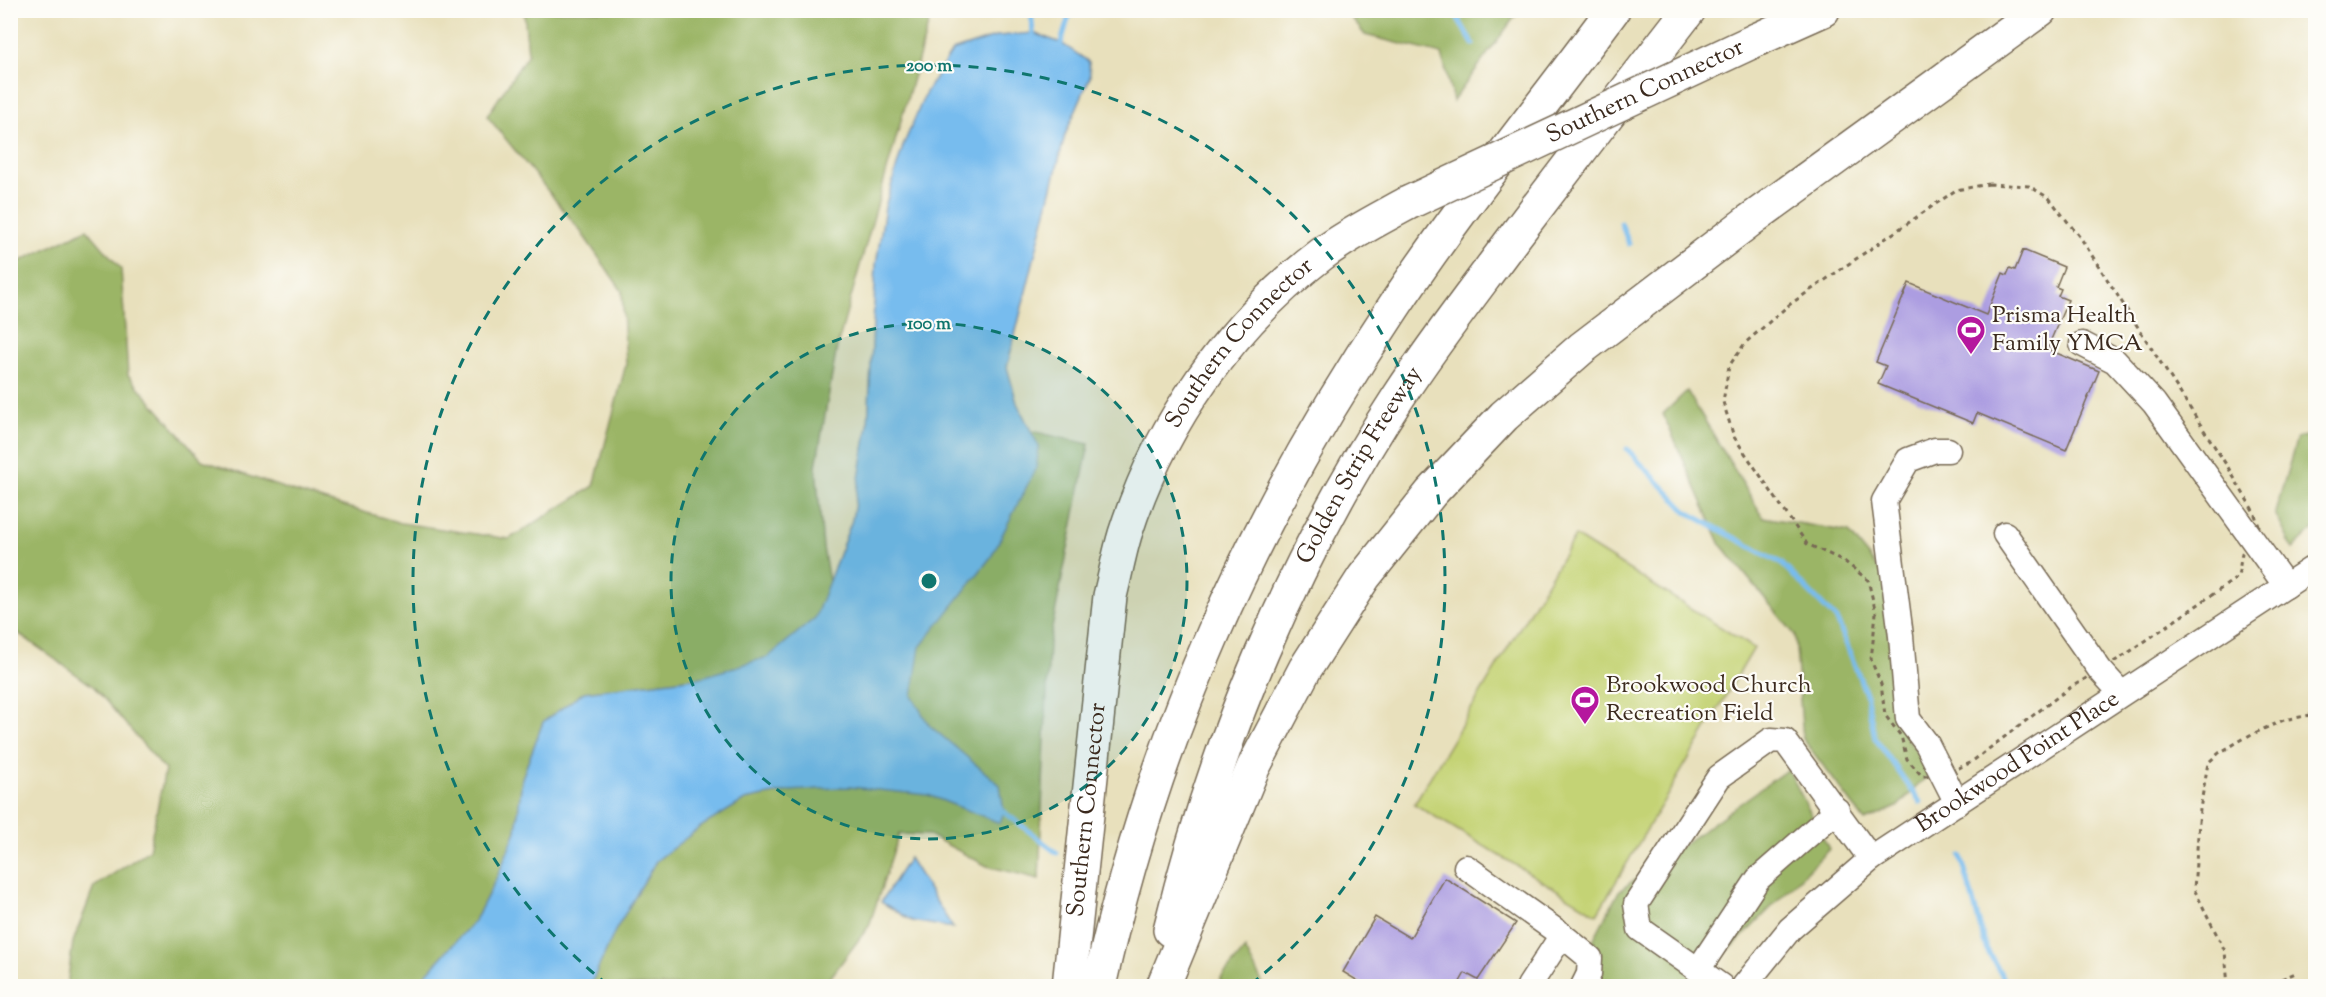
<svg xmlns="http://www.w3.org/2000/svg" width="2326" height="997" viewBox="0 0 2326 997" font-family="'Sorts Mill Goudy',serif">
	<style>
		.green { fill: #c4d375; stroke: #807e4a; stroke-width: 1.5 }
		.forest { fill: #9bb566; stroke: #6b7042; stroke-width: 1.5 }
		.water { fill: #77bcee; stroke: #597386; stroke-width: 1.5 }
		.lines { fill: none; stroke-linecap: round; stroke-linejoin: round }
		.stream { stroke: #77bcee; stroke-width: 5 }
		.building { fill: #ac9de1 }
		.minor-casing { stroke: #786a55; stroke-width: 27 }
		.highway-casing { stroke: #786a55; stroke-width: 36 }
		.path { stroke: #786a55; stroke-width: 3; stroke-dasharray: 4.5 4.5; stroke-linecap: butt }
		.minor { stroke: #fff; stroke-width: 24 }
		.highway { stroke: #fff; stroke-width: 33 }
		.highway-bridge-casing { stroke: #786a55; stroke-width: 36; stroke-linecap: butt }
		.highway-bridge { stroke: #fff; stroke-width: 33 }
		.ring { fill: none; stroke: #0f766e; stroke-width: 3; stroke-dasharray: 10 8 }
		.labels { text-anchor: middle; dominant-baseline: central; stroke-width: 4.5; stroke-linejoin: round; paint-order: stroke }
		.street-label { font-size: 24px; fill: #3b2a1e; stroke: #fdfcf7 }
		.poi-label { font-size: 24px; fill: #3b2a1e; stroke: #fdfcf7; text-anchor: start }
		.centre { fill: #0f766e; stroke: #fdfcf7; stroke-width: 3 }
		.ring-label { font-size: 18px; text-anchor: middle; font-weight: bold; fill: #0f766e; stroke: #fdfcf7; stroke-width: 4.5; stroke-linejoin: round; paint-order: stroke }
	</style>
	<rect width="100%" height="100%" fill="#fdfcf7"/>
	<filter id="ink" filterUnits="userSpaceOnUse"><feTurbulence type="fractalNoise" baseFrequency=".0167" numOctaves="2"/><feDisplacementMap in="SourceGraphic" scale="12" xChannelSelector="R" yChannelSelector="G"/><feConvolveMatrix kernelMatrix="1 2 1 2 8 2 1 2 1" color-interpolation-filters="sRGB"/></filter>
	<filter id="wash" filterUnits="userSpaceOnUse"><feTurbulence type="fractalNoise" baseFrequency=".008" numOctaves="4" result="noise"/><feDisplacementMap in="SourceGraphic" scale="24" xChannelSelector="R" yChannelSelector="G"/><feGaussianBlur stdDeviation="1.35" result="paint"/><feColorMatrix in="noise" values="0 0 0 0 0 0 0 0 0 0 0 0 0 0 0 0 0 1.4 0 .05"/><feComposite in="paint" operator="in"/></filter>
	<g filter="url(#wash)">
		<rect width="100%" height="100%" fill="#e8e0bc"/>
		<polygon class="green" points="1575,536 1754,648 1597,914 1414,804"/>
		<g class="forest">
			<polygon points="521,11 932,11 837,347 816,466 823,548 832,598 996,423 1089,444 1049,643 1039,879 987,866 929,835 899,834 869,926 824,986 67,986 73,942 94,887 149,850 165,770 94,687 11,628 10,266 87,229 121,269 128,375 202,460 289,490 401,523 509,539 594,486 626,364 622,291 579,229 487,116 528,54 524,11"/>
			<polygon points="1346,11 1519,11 1453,101 1442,54 1365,35"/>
			<polygon points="1687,391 1763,517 1849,532 1887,580 1892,693 1899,727 1931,772 1897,807 1865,821 1803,739 1795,635 1721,545 1663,414"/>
			<polygon points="2315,434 2315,528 2293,549 2275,513 2297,438"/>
			<polygon points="1788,769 1829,849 1732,947 1680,986 1569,986 1619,891"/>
			<polygon points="1245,949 1264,986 1220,986 1221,978"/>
		</g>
		<g class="water">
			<polygon points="1033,33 1061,43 1089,62 1090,77 1065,135 1007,367 1017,403 1039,447 1036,468 991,557 920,647 912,696 929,725 1000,785 1004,812 1000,823 928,795 849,787 790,791 745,800 702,826 656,861 615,931 590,986 415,986 475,920 498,875 516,831 522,778 543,722 584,692 702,677 768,657 815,618 852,520 868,425 876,265 885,207 903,146 926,92 952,51 998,36"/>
			<polygon points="909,858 953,928 912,921 881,902"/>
		</g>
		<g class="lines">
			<g class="stream">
				<polyline points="1031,10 1033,33"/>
				<polyline points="1453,10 1473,44"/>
				<polyline points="1061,43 1069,16 1080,10"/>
				<polyline points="1621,223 1629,244"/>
				<polyline points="1627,449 1687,512 1781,563 1837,620 1866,694 1875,738 1920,802"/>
				<polyline points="1004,812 1057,853"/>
				<polyline points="1961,856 1986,948 2008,986"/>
			</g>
		</g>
		<g id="blocks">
			<g class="building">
				<polygon points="2023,250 2064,267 2056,287 2061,289 2058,296 2068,300 2047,349 2099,371 2066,450 1977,413 1973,423 1878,384 1886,366 1876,362 1909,283 1986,315 2003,273 2007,275 2010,268 2015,270"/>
				<polygon points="1445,878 1516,923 1478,980 1465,973 1457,987 1368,987 1343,972 1375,917 1410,938"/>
			</g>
		</g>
	</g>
	<g filter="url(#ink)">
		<use href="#blocks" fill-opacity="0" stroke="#786a55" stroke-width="1.5"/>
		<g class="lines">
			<g class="minor-casing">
				<g id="minor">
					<polyline points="2082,344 2115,361 2154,403 2286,586"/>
					<polyline points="1948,450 1935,450 1908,460 1884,501 1901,636 1908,719 1927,744 1957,803"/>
					<polyline points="2005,534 2100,670 2121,693"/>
					<polyline points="1466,867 1562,935 1590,958 1589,974 1583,986"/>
					<polyline points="1698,970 1758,879 1837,810"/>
					<polyline points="1529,986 1562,935"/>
					<polyline points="1721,986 1640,929 1636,904 1719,777 1771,740 1785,741 1871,859"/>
					<path id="s1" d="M1744,986L1790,929L1871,859L2316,566"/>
				</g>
			</g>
			<g class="highway-casing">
				<g id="highway">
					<polyline points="1756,40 1823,10"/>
					<path id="s2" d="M1170,930C1215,743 1293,558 1399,396C1433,344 1472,294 1509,244C1568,166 1628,88 1689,10"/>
					<polyline points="1164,984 1253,768 1305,669 1364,577 1431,493 1504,416 1582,348 1749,221 2040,10"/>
					<path id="s3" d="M1069,986L1110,596C1115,576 1119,554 1125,534C1160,424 1230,324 1322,254C1349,234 1379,219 1408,203"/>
					<path d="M1099,986C1153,739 1252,518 1393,308C1461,205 1540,109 1613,10"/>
				</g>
			</g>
			<g class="path">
				<polygon points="1989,184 2029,186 2049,198 2082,240 2229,469 2254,512 2260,529 2242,553 2238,577 2125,655 2068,689 1970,763 1943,775 1922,776 1907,759 1901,736 1885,715 1881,684 1871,660 1876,613 1868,580 1844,561 1807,544 1734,437 1723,402 1729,366 1745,343 1789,305 1956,190"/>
				<polyline points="2228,986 2225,951 2194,889 2200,809 2208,763 2219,753 2250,735 2284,720 2316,714"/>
				<polyline points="2265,986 2298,972"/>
			</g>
			<use href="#minor" class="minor"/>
			<use href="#highway" class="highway"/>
			<g class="highway-bridge-casing">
				<g id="highway-bridge">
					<path id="s4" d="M1408,203L1756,40"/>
				</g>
			</g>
			<use href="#highway-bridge" class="highway-bridge"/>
		</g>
	</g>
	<circle cx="929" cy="581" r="258" fill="#0f766e" fill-opacity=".12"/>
	<g class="ring">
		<circle cx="929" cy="581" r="258"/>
		<path d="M608 985A516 516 0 1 1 1250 985"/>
	</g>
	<defs>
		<g id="stadium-pin" transform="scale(1.5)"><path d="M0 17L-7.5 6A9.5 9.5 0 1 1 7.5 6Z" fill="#b5179e" stroke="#fdfcf7"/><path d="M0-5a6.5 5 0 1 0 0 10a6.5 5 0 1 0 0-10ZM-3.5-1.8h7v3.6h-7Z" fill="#fff"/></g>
	</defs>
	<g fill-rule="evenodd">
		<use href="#stadium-pin" x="1971" y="330"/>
		<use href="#stadium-pin" x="1585" y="700"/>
	</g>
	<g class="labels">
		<g class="street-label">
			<text stroke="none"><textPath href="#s4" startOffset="262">Southern Connector</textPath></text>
			<text stroke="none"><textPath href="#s3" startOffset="681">Southern Connector</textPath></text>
			<text stroke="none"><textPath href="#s2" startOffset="504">Golden Strip Freeway</textPath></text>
			<text stroke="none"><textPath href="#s1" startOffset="356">Brookwood Point Place</textPath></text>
			<text stroke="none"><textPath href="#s3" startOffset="177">Southern Connector</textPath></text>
		</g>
		<g class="poi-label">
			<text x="1992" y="316">Prisma Health<tspan x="1992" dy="28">Family YMCA</tspan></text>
			<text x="1606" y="686">Brookwood Church<tspan x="1606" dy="28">Recreation Field</tspan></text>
		</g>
	</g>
	<circle cx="929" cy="581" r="9" class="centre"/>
	<g class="ring-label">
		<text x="929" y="71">200 m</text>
		<text x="929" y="329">100 m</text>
	</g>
	<rect width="2326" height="997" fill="none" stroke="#fdfcf7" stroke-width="36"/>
</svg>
